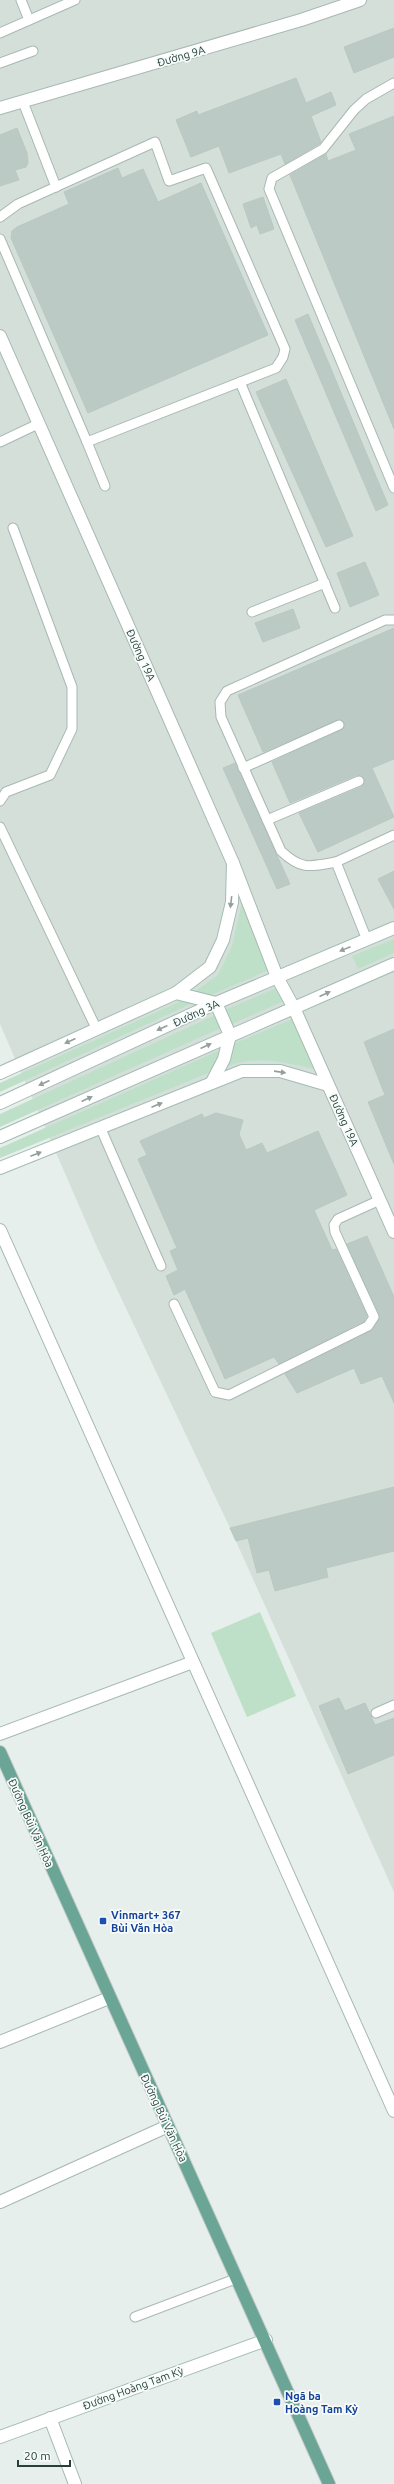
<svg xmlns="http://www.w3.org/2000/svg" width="394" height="2484" viewBox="0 0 394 2484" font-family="Ubuntu,sans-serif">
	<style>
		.built { fill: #d4dfda }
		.green { fill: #bfe0c8 }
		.building { fill: #bbcac4; stroke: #b8c9c2 }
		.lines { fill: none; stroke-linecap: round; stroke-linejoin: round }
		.lane-casing { stroke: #a8b8b2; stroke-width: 11 }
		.street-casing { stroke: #a8b8b2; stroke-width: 14 }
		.secondary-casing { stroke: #a4bbb3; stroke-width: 14 }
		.primary-casing { stroke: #c2cac8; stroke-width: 14 }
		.lane { stroke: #fff; stroke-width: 9 }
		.street { stroke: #fff; stroke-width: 12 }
		.secondary { stroke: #fff; stroke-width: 12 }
		.primary { stroke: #6aa596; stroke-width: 12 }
		.oneway { fill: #92a09c }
		.transit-dot { fill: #1a4fb4; stroke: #f7fbf9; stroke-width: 1.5 }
		.labels { text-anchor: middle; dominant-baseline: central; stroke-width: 3.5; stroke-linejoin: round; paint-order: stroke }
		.street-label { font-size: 11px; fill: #24423a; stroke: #f7fbf9 }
		.transit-label { font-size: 11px; font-weight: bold; fill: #164399; stroke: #f7fbf9; text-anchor: start }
	</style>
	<rect width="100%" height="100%" fill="#e6efeb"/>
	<polygon class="built" points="0,0 394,0 394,1892 230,1528 97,1247 0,1024"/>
	<g class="green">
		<polygon points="242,902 274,968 209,996 194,992 218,975 232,946"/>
		<polygon points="394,939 394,953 358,969 352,956"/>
		<polygon points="283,985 289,999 232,1024 225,1010"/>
		<polygon points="183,1000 193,1003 0,1092 0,1083"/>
		<polygon points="215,1015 221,1028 0,1127 0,1114"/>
		<path d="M297,1017L319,1070C289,1063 256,1054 226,1067L233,1044Z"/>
		<polygon points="220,1050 211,1072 0,1158 0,1148"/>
		<polygon points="260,1612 296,1696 247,1717 211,1633"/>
	</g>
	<g class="building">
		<polygon points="394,28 394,57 354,73 344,47"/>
		<polygon points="296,78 306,103 331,92 336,105 311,116 321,142 319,144 285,164 281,154 229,173 219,146 191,157 176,120 197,111 198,115"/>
		<polygon points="394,116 394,429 290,175 326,154 328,161 356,150 349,134"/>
		<polygon points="17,128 27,153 28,163 26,167 15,170 19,180 0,186 0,135"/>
		<polygon points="118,168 122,178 143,169 158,202 201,183 268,335 88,413 11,238 12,231 17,227 69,204 64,192"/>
		<polygon points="263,197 274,229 260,234 257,225 251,228 243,204"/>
		<polygon points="308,314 388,505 376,511 295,320"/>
		<polygon points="286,379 353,536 326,547 256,392"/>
		<polygon points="365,562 379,595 350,607 337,573"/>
		<polygon points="293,609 300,628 263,642 255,623"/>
		<polygon points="394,628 394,759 372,768 394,817 318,852 299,813 361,787 365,782 364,778 357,775 290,803 272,762 341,730 345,726 344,722 337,720 263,752 238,695"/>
		<polygon points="235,763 290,884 277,889 223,768"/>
		<polygon points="394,871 394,909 378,879"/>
		<polygon points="394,1029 394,1164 368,1102 385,1095 364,1042"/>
		<polygon points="216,1113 243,1120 239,1134 246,1150 262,1143 267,1153 318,1131 347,1195 314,1210 332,1250 336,1249 367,1316 364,1321 279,1364 274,1357 225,1379 185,1289 174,1295 166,1276 178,1270 170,1251 177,1248 138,1159 147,1155 140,1141 202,1114 204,1118"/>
		<polygon points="367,1236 394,1297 394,1403 382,1376 361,1384 354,1368 297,1393 285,1374 371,1331 379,1320 379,1314 347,1244"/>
		<polygon points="394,1487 394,1551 326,1568 328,1577 275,1591 269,1570 257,1573 248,1538 236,1541 230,1528"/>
		<polygon points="339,1698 345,1711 365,1703 375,1725 394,1718 394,1755 348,1774 319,1706"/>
	</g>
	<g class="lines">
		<g class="lane-casing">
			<g id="lane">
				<polyline points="21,0 29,20"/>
				<polyline points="0,33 75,0"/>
				<polyline points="0,63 33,51"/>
				<polyline points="394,83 366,99 354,110 323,149 272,178 269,189 394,488"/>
				<polyline points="23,102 56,187"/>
				<polyline points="0,217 18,204 155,142 169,181 206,168 285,349 283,357 276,368 87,442 0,239"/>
				<polyline points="240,382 335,608"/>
				<polyline points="0,442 38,424"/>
				<polyline points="87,442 105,486"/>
				<polyline points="252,612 325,583"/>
				<polyline points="243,768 339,725"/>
				<polyline points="0,801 6,792 50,775 72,729 72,687 13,528"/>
				<polyline points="267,820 359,781"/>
				<polyline points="0,827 97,1030"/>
				<path d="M336,862C310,867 301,870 281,851L221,717L220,702L227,691L385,620H394"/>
				<polyline points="367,940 336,862 394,835"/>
				<polyline points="101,1129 161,1266"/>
				<polyline points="174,1304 215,1392 229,1395 368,1326 374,1317 335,1232 334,1225 338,1219 380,1200"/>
				<polyline points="376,1713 394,1705"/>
				<polyline points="135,2317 238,2278"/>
			</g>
		</g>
		<g class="street-casing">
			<g id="street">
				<polyline points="0,108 301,20 360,0"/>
				<polyline points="0,336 233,863 277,977"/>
				<polyline points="294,1008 394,1232"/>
				<polyline points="0,1230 394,2111"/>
				<polyline points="0,1734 193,1662"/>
				<polyline points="0,2042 109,1998"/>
				<polyline points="0,2202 168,2126"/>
				<polyline points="50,2418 75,2484"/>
			</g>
		</g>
		<g class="secondary-casing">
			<g id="secondary">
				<polyline points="277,977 294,1008"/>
				<polyline points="176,993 216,1003 230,1035 224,1059 212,1082"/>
				<polyline points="0,1073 176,993 210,967 223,940 232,902 233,863"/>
				<polyline points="0,1103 216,1003 394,928"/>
				<polyline points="0,1137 394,964"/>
				<polyline points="0,1168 242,1071 280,1071 328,1085"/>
				<polyline points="0,2437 266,2340"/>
			</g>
		</g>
		<g class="primary-casing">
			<polyline id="primary" points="0,1752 329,2484"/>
		</g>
		<use href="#lane" class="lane"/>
		<use href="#street" class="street"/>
		<use href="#secondary" class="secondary"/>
		<use href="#primary" class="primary"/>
	</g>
	<defs><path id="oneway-solid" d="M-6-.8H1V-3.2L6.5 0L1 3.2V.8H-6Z"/></defs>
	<g class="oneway">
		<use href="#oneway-solid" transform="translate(231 902) rotate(97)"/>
		<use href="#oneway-solid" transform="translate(345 949) rotate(158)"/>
		<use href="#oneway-solid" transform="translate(325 994) rotate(-24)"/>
		<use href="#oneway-solid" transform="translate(162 1028) rotate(155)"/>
		<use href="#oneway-solid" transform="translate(70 1041) rotate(156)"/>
		<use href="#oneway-solid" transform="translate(206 1046) rotate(-24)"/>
		<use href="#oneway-solid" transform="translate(280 1072) rotate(8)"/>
		<use href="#oneway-solid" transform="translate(44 1083) rotate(156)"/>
		<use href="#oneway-solid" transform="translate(87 1099) rotate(-24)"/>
		<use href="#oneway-solid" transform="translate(157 1105) rotate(-23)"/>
		<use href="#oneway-solid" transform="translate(36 1154) rotate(-21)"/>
	</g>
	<g class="transit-dot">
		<rect x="99" y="1917" width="8" height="8" rx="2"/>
		<rect x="273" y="2398" width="8" height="8" rx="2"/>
	</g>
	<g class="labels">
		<g class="street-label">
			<text transform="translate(181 56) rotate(-16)">Đường 9A</text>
			<text transform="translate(141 655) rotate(66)">Đường 19A</text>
			<text transform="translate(196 1013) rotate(-25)">Đường 3A</text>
			<text transform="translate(344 1120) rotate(66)">Đường 19A</text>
			<text transform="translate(31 1823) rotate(66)">Đường Bùi Văn Hòa</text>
			<text transform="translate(164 2118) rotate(65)">Đường Bùi Văn Hòa</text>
			<text transform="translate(133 2388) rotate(-20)">Đường Hoàng Tam Kỳ</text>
		</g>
		<g class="transit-label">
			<text x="111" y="1915">Vinmart+ 367<tspan x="111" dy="13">Bùi Văn Hòa</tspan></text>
			<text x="285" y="2396">Ngã ba<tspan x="285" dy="13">Hoàng Tam Kỳ</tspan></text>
		</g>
	</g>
	<path d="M18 2460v6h52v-6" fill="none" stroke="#24423a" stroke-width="2"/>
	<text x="24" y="2460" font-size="12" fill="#24423a" stroke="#f7fbf9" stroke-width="3" paint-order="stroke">20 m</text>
</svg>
